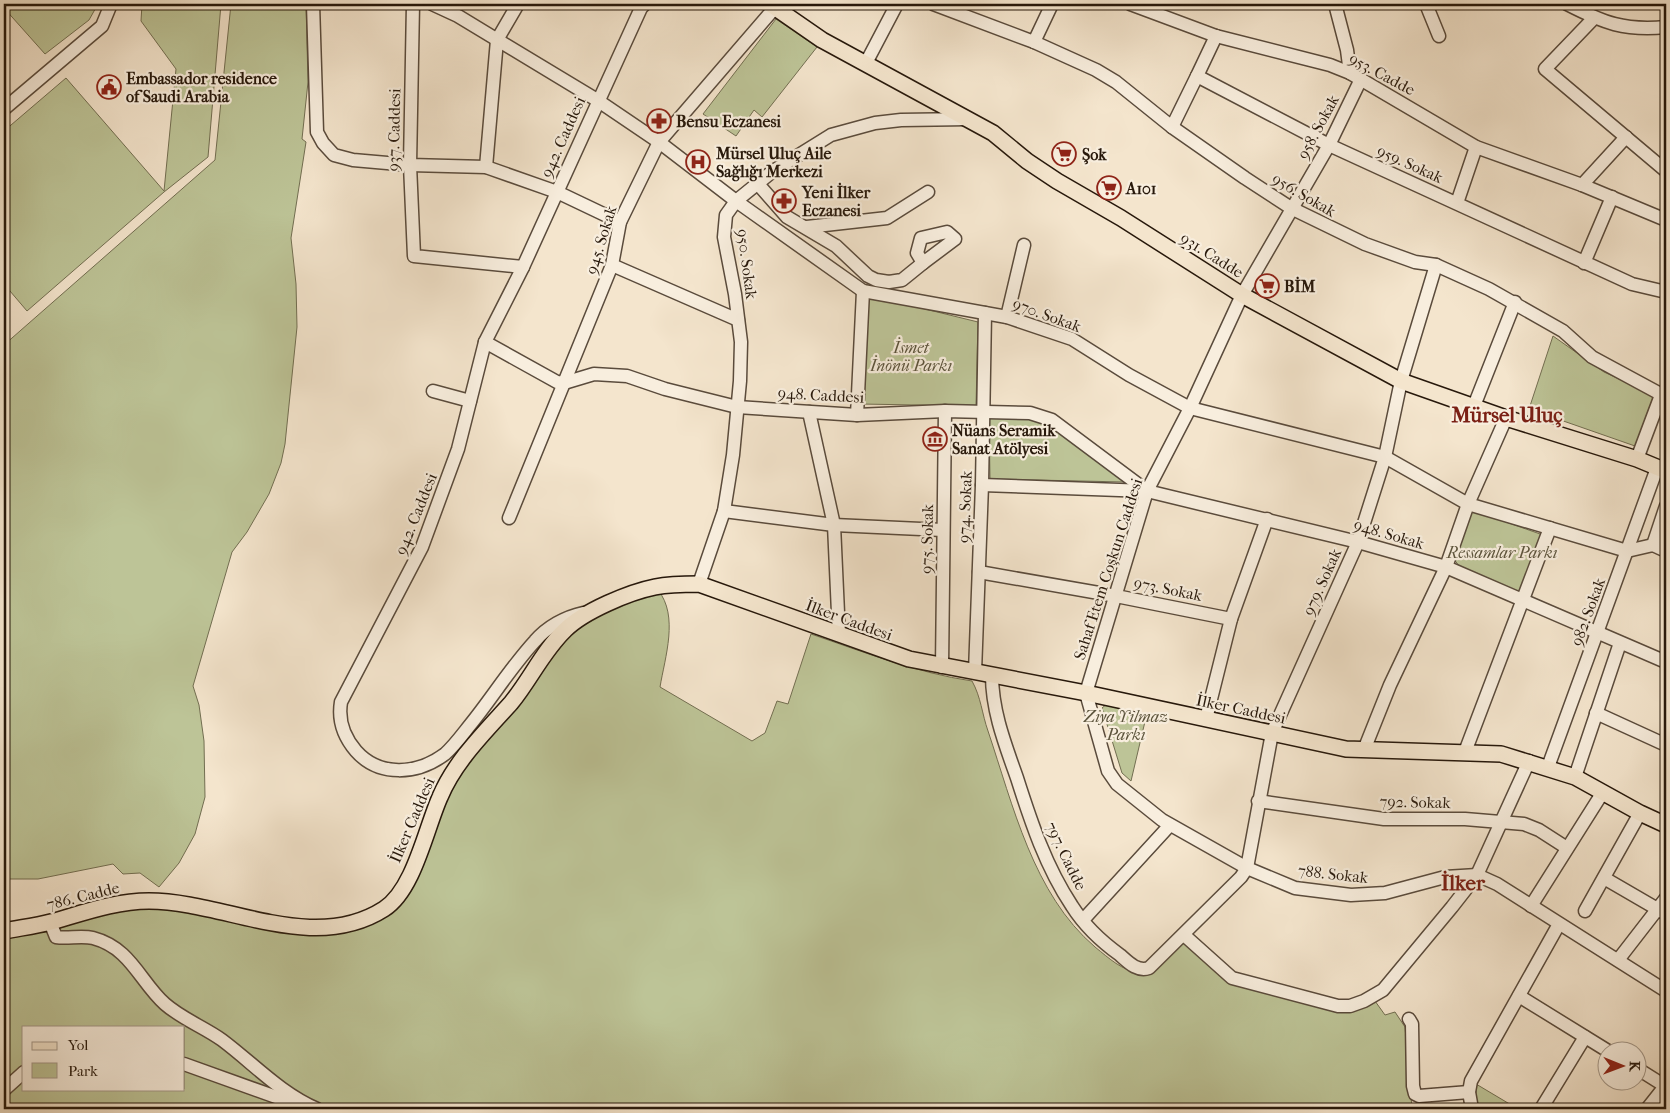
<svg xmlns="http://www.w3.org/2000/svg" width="1670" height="1113" viewBox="0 0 1670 1113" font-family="'IM FELL French Canon',serif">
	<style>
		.green { fill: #bdc497; stroke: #726e51; fill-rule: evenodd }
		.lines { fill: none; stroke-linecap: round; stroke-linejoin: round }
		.minor-casing { stroke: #5a4b3c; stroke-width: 15 }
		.major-casing { stroke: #27180b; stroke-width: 18 }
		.minor { stroke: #f8eede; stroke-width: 12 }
		.major { stroke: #f4e5cd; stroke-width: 15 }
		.labels { text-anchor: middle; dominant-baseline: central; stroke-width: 4.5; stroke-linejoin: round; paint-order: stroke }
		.street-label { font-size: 16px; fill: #27180b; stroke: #f8eede }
		.poi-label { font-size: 16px; font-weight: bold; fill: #27180b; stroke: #f8eede; text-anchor: start }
		.park-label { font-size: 16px; font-style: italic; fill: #5c543c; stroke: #f8eede }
		.district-label { font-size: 21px; font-weight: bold; fill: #7a1f14; stroke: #f8eede }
	</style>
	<rect width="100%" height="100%" fill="#f4e5cd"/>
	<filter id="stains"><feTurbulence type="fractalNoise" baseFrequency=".004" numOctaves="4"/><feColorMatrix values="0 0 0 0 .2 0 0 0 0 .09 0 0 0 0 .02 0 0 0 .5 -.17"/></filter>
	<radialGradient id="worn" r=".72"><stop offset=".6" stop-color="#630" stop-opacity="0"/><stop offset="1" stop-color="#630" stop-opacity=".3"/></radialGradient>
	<g class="green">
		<polygon points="4,4 98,4 89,20 45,54 4,8"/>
		<polygon points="142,4 221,4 208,157 164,192 27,311 4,284 4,131 66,78 164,191 176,69 141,21"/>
		<polygon points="231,4 306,4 308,82 302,139 306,142 291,238 296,284 297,327 285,444 281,463 269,494 247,532 232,552 193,686 199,705 204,741 205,797 195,834 179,863 159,887 140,873 123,874 113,864 38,879 4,879 4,345 215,160"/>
		<polygon points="776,19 817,47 762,117 754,110 736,136 703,114"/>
		<polygon points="872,296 978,322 976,406 860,404 862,303"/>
		<polygon points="1553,336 1604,372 1654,395 1635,446 1529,409"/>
		<polygon points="989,416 1044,420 1125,482 990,479"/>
		<polygon points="1472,510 1543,535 1519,592 1460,567 1453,558"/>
		<path d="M658,590C679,616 665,657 660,687L752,741L765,733L777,701L788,704L811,634C864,652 917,673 972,681C981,697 982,714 988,731C1013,805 1033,894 1095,947C1110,959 1121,970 1140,973L1179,938L1207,964L1325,1007L1375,1001L1385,1015L1395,1012L1405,1027L1412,1109H4V935L95,914L141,906L187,910L213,918L308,929L389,906L443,795L564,643L587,617ZM24,1027H184V1089H24Z"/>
		<polygon points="1108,703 1147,713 1131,781 1122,773 1102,708"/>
		<polygon points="1471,1081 1518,1109 1472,1109"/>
	</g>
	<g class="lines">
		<g class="minor-casing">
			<g id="minor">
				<polyline points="313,4 317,132 323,143 334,155 353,160 410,165 486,167 557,192 620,222"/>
				<polyline points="413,4 410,165 414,256 523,267"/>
				<polyline points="432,4 458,16 597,100 659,142 736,201 863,291 1007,317 1072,339 1129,375 1190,408 1385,457 1468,504 1627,551 1653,545 1666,551"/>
				<polyline points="933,4 1034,42 1096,70 1116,82 1172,127 1245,178 1291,208 1365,244 1415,262 1436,265 1489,289 1563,331 1592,357 1666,397"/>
				<polyline points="1130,4 1216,36 1330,65 1350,73 1476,147 1582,185 1666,220"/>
				<polyline points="1335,4 1347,50 1350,73"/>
				<polyline points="1426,4 1439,36"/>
				<path d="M1567,4C1604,23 1624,31 1666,27"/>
				<polyline points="1594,18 1545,69 1666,171"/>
				<polyline points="1034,42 1052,4"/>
				<polyline points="866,63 897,4"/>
				<polyline points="1197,76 1216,36"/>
				<polyline points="1361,79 1329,145 1242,295 1190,408 1147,491 1086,693 1108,771 1117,784 1162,820 1247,868 1295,888 1351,895 1385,893 1445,877 1477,875 1497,884 1666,991"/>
				<polyline points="4,109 102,26 111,4"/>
				<polyline points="1172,127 1197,76 1329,145 1632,284 1666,292"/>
				<polyline points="486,167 497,40 518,4"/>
				<polyline points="758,184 787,217 836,246 868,276 876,280 889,282 902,280 923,263"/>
				<polyline points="1582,185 1626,137"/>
				<polyline points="1457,203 1476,147"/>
				<polyline points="807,227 887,218 928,192"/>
				<polygon points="947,232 955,239 923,263 917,253 921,238"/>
				<polyline points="1584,263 1612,197"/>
				<polyline points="612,265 738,320"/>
				<polyline points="1007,317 1024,245"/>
				<polyline points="485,342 557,382 564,383 594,374 627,376 665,389 737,407 857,415 945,411 1030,413 1052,420 1147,491"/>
				<polyline points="433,391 470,401"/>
				<polyline points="1474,406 1515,302"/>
				<polyline points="809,412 834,525 839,635"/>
				<polyline points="857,415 863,291"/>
				<polyline points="1637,459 1661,395"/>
				<polyline points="982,485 1147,491 1358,542 1446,567 1666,662"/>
				<polyline points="724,511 834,525 943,530"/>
				<polyline points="509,518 612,265 620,222 659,142 778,4"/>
				<polyline points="1653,545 1666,506"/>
				<polyline points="979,572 1116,596 1231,619"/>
				<polyline points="699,584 724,511 733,455 740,381 741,342 735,294 724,237 726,215 736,201 773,171 831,135 875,123 901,120 969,119"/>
				<path d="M583,613C565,617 547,627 535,641C511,667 492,698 470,725C462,735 454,746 445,754C417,775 379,777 356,751C344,737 338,720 341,702L422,547L458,449L485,342L523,267L641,8L645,4"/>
				<polyline points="942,667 945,411"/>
				<polyline points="975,672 982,485 985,313"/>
				<path d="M992,675C992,711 1005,744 1017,778C1031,822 1046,867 1072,906C1084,925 1102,942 1120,955C1128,962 1137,972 1149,968L1241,877L1247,868L1272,733L1358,542L1385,457L1401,381L1436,265"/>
				<polyline points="1596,713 1666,745"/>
				<polyline points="1206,719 1231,619 1267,519"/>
				<polyline points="1364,750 1390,685 1446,567 1468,504 1506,418"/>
				<polyline points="1465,752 1550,528"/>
				<polyline points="1548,767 1657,468"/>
				<polyline points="1575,777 1620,643"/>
				<polyline points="1258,801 1384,819 1465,819 1524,824 1539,830 1567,848"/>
				<polyline points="1604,878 1666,914"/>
				<polyline points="1531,906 1603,792"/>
				<polyline points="1585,911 1640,813"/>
				<polyline points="1083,920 1170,825"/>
				<path d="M50,922L56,937C68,939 81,935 93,938C131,948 140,982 165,1004C182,1019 204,1027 222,1040C254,1064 280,1093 317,1109"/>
				<polyline points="1184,935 1232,978 1338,1006 1350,1006 1364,1001 1383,990 1452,907 1477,875 1529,761"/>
				<polyline points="1618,960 1666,898"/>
				<polyline points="1519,996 1608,1051"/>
				<polyline points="1409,1019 1412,1024 1413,1086 1415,1094 1419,1096 1469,1092"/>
				<polyline points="184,1064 293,1103"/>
				<polyline points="1638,1069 1665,1086"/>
				<polyline points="4,1090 24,1072"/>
				<polyline points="1472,1109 1469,1092 1471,1081 1559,924"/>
				<polyline points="1541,1109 1585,1037"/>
				<polyline points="1647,1109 1666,1085"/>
			</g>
		</g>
		<g class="major-casing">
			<g id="major">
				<polyline points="770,4 822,40 993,133 1027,161 1057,181 1121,218 1242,295 1401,381 1506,418 1637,459 1666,471"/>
				<path d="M4,931C19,928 36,926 51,922C83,913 115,901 149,901C225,901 312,955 384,909C414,890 426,828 440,797C455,761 485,732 511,703C530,680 543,651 565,630C584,611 630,592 655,587C670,584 684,584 699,584L909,659L1086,693L1346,749L1501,754L1575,777L1640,813L1666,825"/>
			</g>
		</g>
		<use href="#minor" class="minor"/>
		<use href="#major" class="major"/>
	</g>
	<defs>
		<g id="civic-ring" transform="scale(1.25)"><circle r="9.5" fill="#f8eede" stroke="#8f2418" stroke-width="1.5"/><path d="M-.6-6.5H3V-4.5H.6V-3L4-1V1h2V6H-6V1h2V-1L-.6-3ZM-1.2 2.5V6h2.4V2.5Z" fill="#8f2418"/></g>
		<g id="pharmacy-ring" transform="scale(1.25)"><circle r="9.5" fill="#f8eede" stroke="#8f2418" stroke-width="1.5"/><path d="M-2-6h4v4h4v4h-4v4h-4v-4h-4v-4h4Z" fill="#8f2418"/></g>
		<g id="supermarket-ring" transform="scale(1.25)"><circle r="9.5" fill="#f8eede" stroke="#8f2418" stroke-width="1.5"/><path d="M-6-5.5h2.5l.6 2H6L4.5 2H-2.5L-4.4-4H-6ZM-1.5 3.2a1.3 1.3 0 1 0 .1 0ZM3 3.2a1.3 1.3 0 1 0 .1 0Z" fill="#8f2418"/></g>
		<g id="hospital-ring" transform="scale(1.25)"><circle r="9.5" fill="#f8eede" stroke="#8f2418" stroke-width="1.5"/><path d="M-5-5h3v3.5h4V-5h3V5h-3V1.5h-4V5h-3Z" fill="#8f2418"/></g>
		<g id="museum-ring" transform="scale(1.25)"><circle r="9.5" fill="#f8eede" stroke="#8f2418" stroke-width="1.5"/><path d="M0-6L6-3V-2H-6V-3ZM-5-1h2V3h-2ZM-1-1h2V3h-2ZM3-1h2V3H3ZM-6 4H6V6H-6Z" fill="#8f2418"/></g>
	</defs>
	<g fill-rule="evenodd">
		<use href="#civic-ring" x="109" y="87"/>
		<use href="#pharmacy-ring" x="659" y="121"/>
		<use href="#supermarket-ring" x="1064" y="154"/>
		<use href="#hospital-ring" x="698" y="162"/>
		<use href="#supermarket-ring" x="1109" y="188"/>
		<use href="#pharmacy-ring" x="784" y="201"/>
		<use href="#supermarket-ring" x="1267" y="286"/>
		<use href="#museum-ring" x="935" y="439"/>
	</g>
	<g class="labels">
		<g class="street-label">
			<text transform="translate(1382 74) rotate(28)">953. Cadde</text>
			<text transform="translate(1318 127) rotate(-62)">958. Sokak</text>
			<text transform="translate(394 130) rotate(-89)">937. Caddesi</text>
			<text transform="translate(563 137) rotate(-66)">942. Caddesi</text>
			<text transform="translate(1410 164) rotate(24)">959. Sokak</text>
			<text transform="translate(1304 195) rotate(30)">956. Sokak</text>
			<text transform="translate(601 240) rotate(-73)">945. Sokak</text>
			<text transform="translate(1212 255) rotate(32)">931. Cadde</text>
			<text transform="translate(747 264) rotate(82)">950. Sokak</text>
			<text transform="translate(1047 315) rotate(20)">970. Sokak</text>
			<text transform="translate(821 395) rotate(3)">948. Caddesi</text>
			<text transform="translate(965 507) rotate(-88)">974. Sokak</text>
			<text transform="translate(416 514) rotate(-68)">942. Caddesi</text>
			<text transform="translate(1389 534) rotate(16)">948. Sokak</text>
			<text transform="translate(927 539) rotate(-89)">975. Sokak</text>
			<text transform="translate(1108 569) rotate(-72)">Sahaf Etem Coşkun Caddesi</text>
			<text transform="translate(1322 582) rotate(-66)">979. Sokak</text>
			<text transform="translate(1168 589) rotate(11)">973. Sokak</text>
			<text transform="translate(1588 612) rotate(-70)">982. Sokak</text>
			<text transform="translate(849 620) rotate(20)">İlker Caddesi</text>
			<text transform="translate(1241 709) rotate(12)">İlker Caddesi</text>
			<text transform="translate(1415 802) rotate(1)">792. Sokak</text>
			<text transform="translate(412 820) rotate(-67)">İlker Caddesi</text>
			<text transform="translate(1066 856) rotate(64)">797. Cadde</text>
			<text transform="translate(1333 874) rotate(6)">788. Sokak</text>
			<text transform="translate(83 896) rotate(-14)">786. Cadde</text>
		</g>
		<g class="poi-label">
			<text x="126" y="78">Embassador residence<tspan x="126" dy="18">of Saudi Arabia</tspan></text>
			<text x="676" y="121">Bensu Eczanesi</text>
			<text x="716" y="153">Mürsel Uluç Aile<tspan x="716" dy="18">Sağlığı Merkezi</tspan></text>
			<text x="1082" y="154">Şok</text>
			<text x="1126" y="188">A101</text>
			<text x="802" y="192">Yeni İlker<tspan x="802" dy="18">Eczanesi</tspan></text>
			<text x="1284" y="286">BİM</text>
			<text x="952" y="430">Nüans Seramik<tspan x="952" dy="18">Sanat Atölyesi</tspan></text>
		</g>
		<g class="park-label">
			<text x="911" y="347">İsmet<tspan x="911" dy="18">İnönü Parkı</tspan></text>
			<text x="1502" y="552">Ressamlar Parkı</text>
			<text x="1126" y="716">Ziya Yılmaz<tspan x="1126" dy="18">Parkı</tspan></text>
		</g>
		<g class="district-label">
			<text x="1507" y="415">Mürsel Uluç</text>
			<text x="1463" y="883">İlker</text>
		</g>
	</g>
	<rect width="1670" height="1113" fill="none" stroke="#f4e5cd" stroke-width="20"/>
	<rect x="5" y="5" width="1660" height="1103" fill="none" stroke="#27180b" stroke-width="2.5"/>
	<rect x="10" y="10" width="1650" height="1093" fill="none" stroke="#27180b"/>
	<rect x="22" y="1026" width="162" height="65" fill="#f8eede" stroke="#a4988a"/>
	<rect x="32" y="1042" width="25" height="8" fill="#f4e5cd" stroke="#a4988a"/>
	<text x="68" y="1050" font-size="15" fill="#27180b">Yol</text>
	<rect x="32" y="1063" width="25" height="15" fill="#bdc497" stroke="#a4988a"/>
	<text x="68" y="1076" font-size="15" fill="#27180b">Park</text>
	<g transform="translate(1622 1066) rotate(91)"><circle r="24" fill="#f8eede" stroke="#a4988a"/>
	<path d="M0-4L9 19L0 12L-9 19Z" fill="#8f2418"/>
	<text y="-8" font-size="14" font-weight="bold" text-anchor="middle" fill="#27180b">K</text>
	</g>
	<rect width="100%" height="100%" filter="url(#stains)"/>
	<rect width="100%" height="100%" fill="url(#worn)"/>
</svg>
